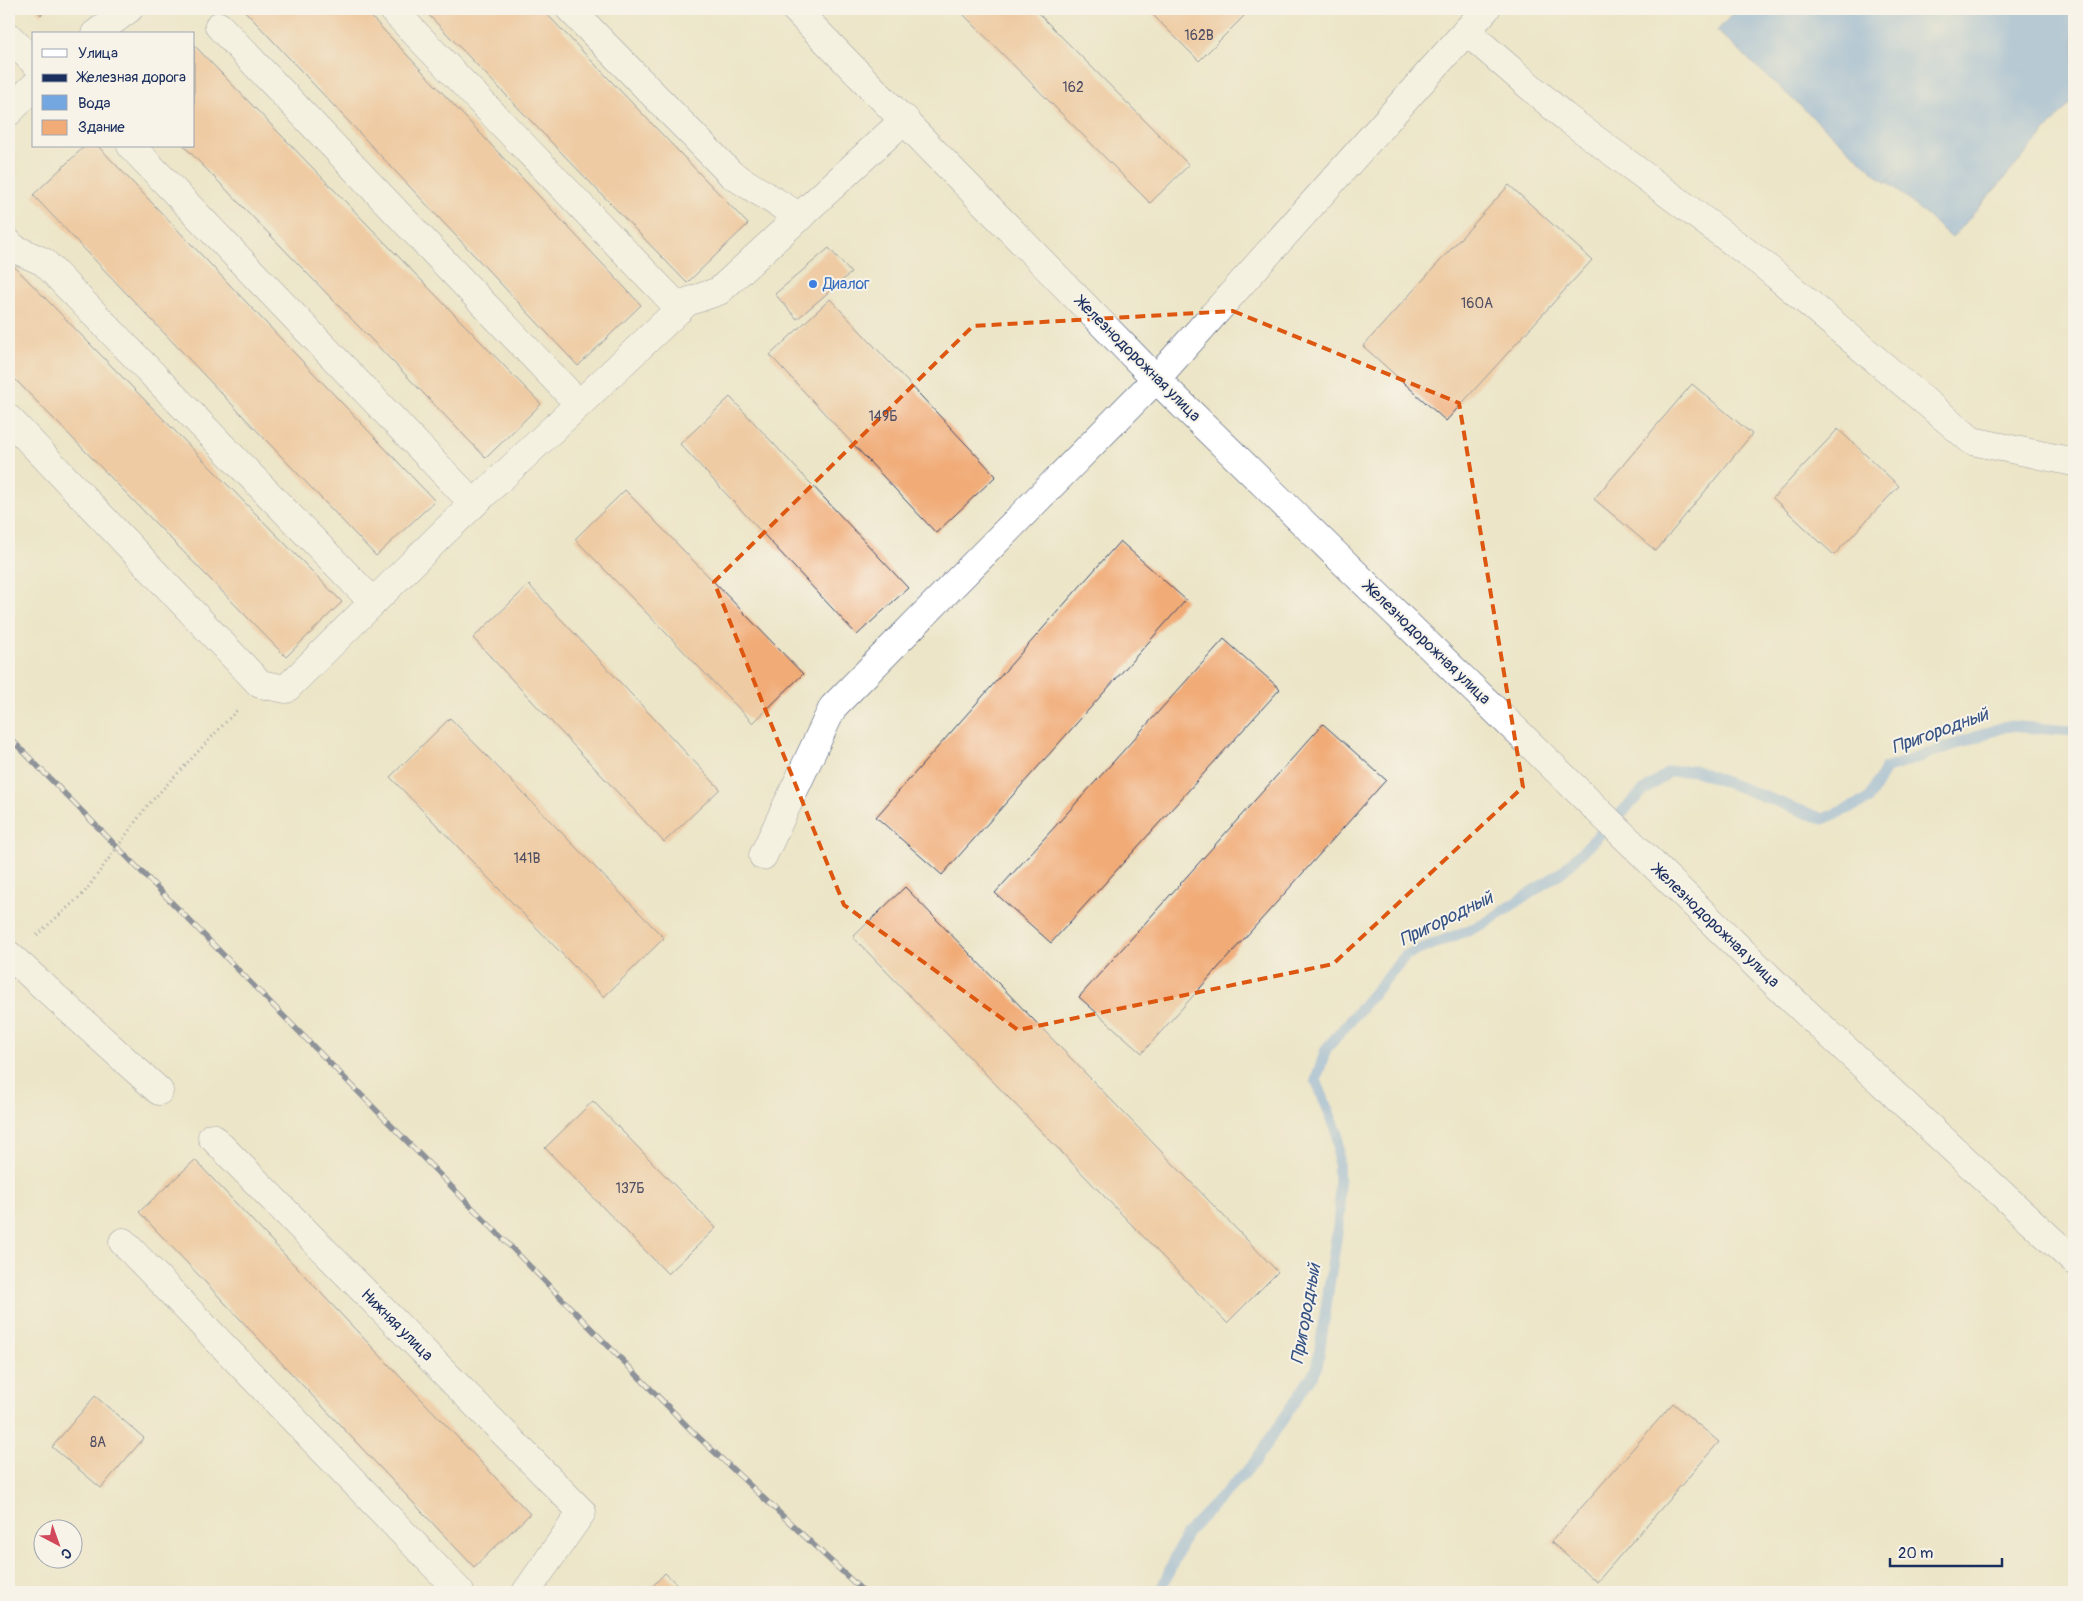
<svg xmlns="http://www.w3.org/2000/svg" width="2083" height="1601" viewBox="0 0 2083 1601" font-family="Pangolin,sans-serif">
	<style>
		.water { fill: #74a6e0; stroke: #486a9f }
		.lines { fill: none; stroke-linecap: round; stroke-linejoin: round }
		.stream { stroke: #74a6e0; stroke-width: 11 }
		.building { fill: #f1ab77 }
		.minor-casing { stroke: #3a4a6e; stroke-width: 29 }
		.major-casing { stroke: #3a4a6e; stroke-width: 29 }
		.path { stroke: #3a4a6e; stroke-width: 3; stroke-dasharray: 1 4; stroke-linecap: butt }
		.minor { stroke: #fff; stroke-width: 28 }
		.major { stroke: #fff; stroke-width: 28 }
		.rail-casing { stroke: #1b2f5e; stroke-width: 5.5 }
		.rail { stroke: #f7f3e8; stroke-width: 4; stroke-dasharray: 11; stroke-linecap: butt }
		.marked { fill: none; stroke: #de5710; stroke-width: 4; stroke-dasharray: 10 6; stroke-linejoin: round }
		.shop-dot { fill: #3f7fe0; stroke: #f7f3e8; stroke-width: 2 }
		.labels { text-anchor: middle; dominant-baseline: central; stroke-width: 4; stroke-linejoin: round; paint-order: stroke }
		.number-label { font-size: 14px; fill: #504e64 }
		.shop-label { font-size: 16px; fill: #366cbe; stroke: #f7f3e8; text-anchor: start }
		.street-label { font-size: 16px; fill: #1b2f5e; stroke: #f7f3e8 }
		.water-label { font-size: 18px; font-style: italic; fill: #365385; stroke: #f7f3e8 }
	</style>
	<rect width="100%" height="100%" fill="#f7f3e8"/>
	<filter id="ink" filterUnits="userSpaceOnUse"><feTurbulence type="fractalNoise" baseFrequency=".02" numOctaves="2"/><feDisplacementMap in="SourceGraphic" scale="10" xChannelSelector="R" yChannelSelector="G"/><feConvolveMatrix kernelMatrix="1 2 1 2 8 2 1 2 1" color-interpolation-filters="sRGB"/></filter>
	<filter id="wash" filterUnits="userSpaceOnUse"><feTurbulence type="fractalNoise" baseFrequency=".0096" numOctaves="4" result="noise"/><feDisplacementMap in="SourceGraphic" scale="20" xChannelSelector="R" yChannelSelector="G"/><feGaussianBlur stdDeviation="1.12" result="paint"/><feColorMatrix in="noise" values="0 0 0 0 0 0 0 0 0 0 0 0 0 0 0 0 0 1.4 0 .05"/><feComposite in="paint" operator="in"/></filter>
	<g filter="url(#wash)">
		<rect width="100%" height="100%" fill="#ece5c8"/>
		<polygon class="water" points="1737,9 2074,9 2074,99 1952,238 1888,182 1897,171 1886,183 1717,31"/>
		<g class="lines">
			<polyline class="stream" points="1160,1592 1186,1534 1254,1463 1317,1368 1340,1212 1337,1132 1316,1080 1326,1049 1406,955 1484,924 1563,871 1641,793 1669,772 1694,770 1823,819 1868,800 1885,769 2007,726 2074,731"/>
		</g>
		<g id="blocks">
			<g class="building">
				<polygon points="35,9 47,9 41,15"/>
				<polygon points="243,9 364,9 641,305 578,366"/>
				<polygon points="423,9 542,9 748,224 687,283"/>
				<polygon points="958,9 1034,9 1189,165 1150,203"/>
				<polygon points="1147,9 1251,9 1199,61"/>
				<polygon points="194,45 541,404 486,458 184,146 194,146"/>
				<polygon points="85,146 98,146 435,501 376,556 33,195"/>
				<polygon points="1509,185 1592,260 1446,421 1363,346"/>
				<polygon points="829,248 851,273 797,319 775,294"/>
				<polygon points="9,261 342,602 286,657 9,373"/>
				<polygon points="830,299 996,476 936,533 770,355"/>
				<polygon points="1692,384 1752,434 1656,551 1594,499"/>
				<polygon points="730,397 908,588 857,635 680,444"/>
				<polygon points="1838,429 1899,486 1834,555 1773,498"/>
				<polygon points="625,490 803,674 753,723 575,539"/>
				<polygon points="1120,541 1186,600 942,875 876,817"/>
				<polygon points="529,585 720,789 664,842 473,638"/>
				<polygon points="1224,639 1280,689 1051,943 995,893"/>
				<polygon points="450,718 664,938 604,997 390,777"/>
				<polygon points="1323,724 1386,780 1142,1053 1079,997"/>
				<polygon points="905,887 1278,1272 1227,1323 853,937"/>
				<polygon points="593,1101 716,1228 668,1274 545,1148"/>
				<polygon points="195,1160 530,1514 474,1567 139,1212"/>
				<polygon points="95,1396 144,1438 101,1488 52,1447"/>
				<polygon points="1673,1403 1719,1442 1597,1582 1551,1542"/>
				<polygon points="665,1573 685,1592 647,1592"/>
			</g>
		</g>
	</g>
	<g filter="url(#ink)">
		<use href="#blocks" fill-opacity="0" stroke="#3a4a6e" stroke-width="1"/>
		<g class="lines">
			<g class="minor-casing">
				<g id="minor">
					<polyline points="392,9 680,309"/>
					<polyline points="570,9 731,174 800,217"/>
					<polyline points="219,26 579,404"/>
					<polyline points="1466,31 1564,116 1765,266 1972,441 2074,462"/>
					<polyline points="95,34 129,9"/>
					<polyline points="9,37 34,62"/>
					<polyline points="9,112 34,86"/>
					<polyline points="131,146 474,504"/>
					<polyline points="9,243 13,248 44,262 373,602"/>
					<polyline points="9,419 260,684 286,689 443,533 687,302 719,291 905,119"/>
					<polyline points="763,856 833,707 1156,379 1486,9"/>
					<polyline points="9,955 159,1091"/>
					<polyline points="212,1137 582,1512 526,1592"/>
					<polyline points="123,1242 460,1592"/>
				</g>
			</g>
			<g class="major-casing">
				<polyline id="major" points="795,9 1156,379 1785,993 2074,1261"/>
			</g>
			<polyline class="path" points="37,935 84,893 147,806 238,709"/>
			<use href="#minor" class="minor"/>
			<use href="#major" class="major"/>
			<g class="rail-casing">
				<polyline id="rail" points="9,737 693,1432 864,1592"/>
			</g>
			<use href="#rail" class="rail"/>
		</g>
	</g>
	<path d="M0 0H2083V1601H0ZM1233,311L1459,403L1523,787L1333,964L1018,1030L844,905L714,582L973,326Z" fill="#ece5c8" fill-opacity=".55" fill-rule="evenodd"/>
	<path class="marked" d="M1233,311L1459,403L1523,787L1333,964L1018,1030L844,905L714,582L973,326Z"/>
	<circle class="shop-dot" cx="813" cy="284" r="5"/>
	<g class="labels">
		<g class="number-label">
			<text x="1199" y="35">162В</text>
			<text x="1073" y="87">162</text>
			<text x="1477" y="303">160А</text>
			<text x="883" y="416">149Б</text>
			<text x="527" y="858">141В</text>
			<text x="630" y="1188">137Б</text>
			<text x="98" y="1442">8А</text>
		</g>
		<g class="shop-label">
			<text x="823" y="284">Диалог</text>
		</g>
		<g class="street-label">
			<text transform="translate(1138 359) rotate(45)">Железнодорожная улица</text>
			<text transform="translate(1427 643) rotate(44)">Железнодорожная улица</text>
			<text transform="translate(1716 926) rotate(44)">Железнодорожная улица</text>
			<text transform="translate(397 1325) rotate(45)">Нижняя улица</text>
		</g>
		<g class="water-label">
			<text transform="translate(1940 731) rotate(-20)">Пригородный</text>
			<text transform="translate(1446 919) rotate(-26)">Пригородный</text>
			<text transform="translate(1306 1314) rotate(-80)">Пригородный</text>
		</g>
	</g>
	<rect width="2083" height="1601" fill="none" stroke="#f7f3e8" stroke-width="30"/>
	<rect x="32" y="32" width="162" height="115" fill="#f7f3e8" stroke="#9fa5b1"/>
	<rect x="42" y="49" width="25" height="8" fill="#ffffff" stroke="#9fa5b1"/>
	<text x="78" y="58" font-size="15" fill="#1b2f5e">Улица</text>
	<rect x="42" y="74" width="25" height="8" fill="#1b2f5e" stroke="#9fa5b1"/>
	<text x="78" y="82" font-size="15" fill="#1b2f5e">Железная дорога</text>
	<rect x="42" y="95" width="25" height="15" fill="#74a6e0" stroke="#9fa5b1"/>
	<text x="78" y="108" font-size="15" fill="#1b2f5e">Вода</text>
	<rect x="42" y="120" width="25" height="15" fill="#f1ab77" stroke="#9fa5b1"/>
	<text x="78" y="132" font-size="15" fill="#1b2f5e">Здание</text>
	<g transform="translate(58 1544) rotate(139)"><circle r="24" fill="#f7f3e8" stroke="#9fa5b1"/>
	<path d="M0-4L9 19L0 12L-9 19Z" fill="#d1495b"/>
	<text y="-8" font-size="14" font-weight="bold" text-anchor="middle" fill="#1b2f5e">С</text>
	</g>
	<path d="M1890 1558v8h112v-8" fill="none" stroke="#1b2f5e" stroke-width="2.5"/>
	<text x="1898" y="1558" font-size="15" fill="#1b2f5e" stroke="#f7f3e8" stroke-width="4" paint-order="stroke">20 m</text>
</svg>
